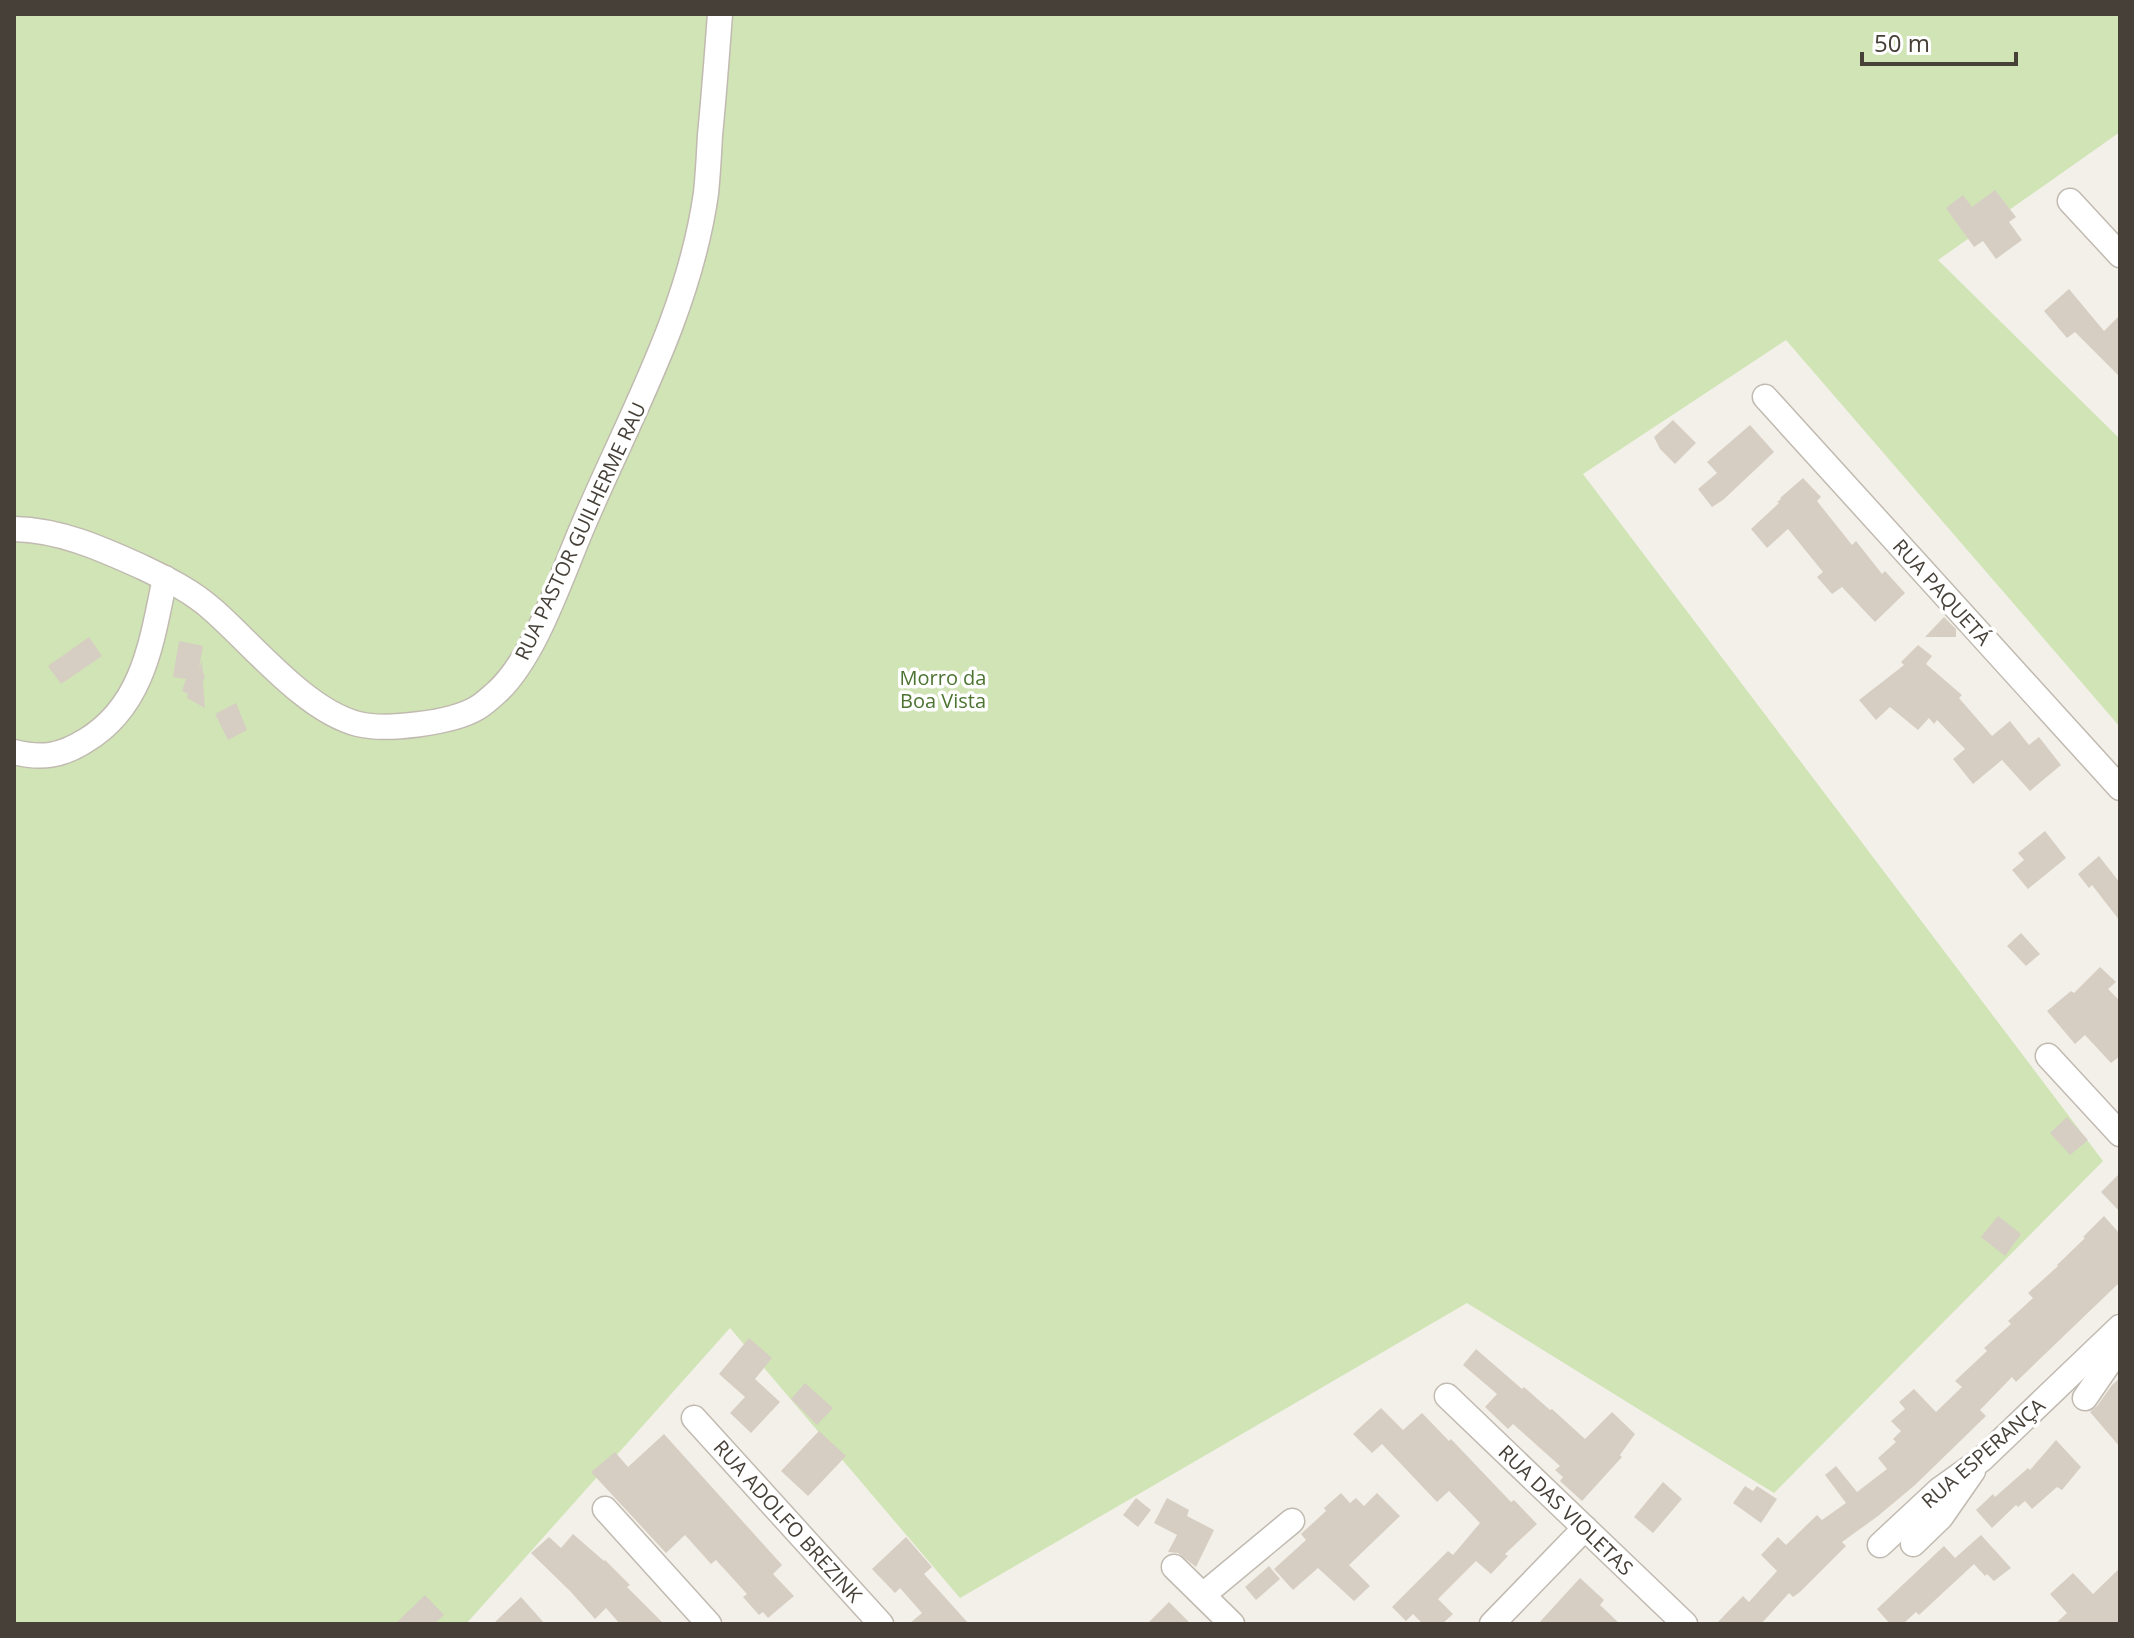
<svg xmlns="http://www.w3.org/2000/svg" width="2134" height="1638" viewBox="0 0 2134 1638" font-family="'Open Sans',sans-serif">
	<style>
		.green { fill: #d0e4b6 }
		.building { fill: #d7cec3 }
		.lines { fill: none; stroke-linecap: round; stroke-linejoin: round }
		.minor-casing { stroke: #c1bab0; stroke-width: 27 }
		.minor { stroke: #fff; stroke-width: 24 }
		.labels { text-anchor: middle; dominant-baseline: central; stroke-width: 7; stroke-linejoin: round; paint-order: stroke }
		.street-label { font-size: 20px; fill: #464038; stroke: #fff }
		.park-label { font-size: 20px; fill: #4c7430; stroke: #fff }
	</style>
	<rect width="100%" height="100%" fill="#f3f0e9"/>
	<polygon class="green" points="14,14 2120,14 2120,132 1938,260 2120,439 2120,727 1786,340 1583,474 2103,1161 1774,1493 1467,1303 960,1598 730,1328 466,1624 14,1624"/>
	<g class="building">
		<polygon points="1995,190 2016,217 2009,222 2022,240 1996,259 1983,241 1974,247 1946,208 1963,195 1972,207"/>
		<polygon points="2069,289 2104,331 2120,315 2120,377 2075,332 2067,338 2044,311"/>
		<polygon points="1673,420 1696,443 1675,464 1660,449 1654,437"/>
		<polygon points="1750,425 1774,452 1723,500 1712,507 1698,489 1717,473 1707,462"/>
		<polygon points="1803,478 1821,497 1817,501 1852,545 1856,541 1882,574 1885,571 1905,593 1875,622 1842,587 1832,594 1817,577 1823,572 1788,529 1767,548 1751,529 1779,503 1777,502 1781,499 1780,498"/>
		<polygon points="1944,617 1956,629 1956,637 1925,637"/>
		<polygon points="89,637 102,656 61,684 48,666"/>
		<polygon points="179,641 203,646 199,669 202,661 203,674 205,674 203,683 205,708 187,698 188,694 182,691 186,679 173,677"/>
		<polygon points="1918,645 1932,656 1926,664 1962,695 1959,698 1992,736 2010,721 2029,745 2039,737 2061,765 2030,791 2002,760 1973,784 1953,759 1965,749 1937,720 1934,724 1929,718 1918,730 1890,707 1876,720 1859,700 1904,665 1901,662"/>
		<polygon points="236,703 247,730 228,740 215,714"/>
		<polygon points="2045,831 2066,858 2028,889 2012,870 2024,860 2018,853"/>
		<polygon points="2099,856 2120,883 2120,921 2092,885 2089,888 2078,874"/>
		<polygon points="2021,933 2040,954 2026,966 2007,946"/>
		<polygon points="2100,967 2116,982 2108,989 2120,1001 2120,1056 2111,1063 2085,1035 2075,1044 2047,1011 2071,991 2074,993"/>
		<polygon points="2067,1117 2088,1140 2070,1155 2050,1133"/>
		<polygon points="2120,1173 2120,1212 2101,1192"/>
		<polygon points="1998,1216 2021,1234 2005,1256 1981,1237"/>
		<polygon points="2104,1216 2120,1234 2120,1282 2016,1382 2012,1377 1980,1410 1986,1416 1915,1485 1878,1516 1842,1542 1846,1546 1800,1592 1793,1597 1789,1593 1761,1624 1716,1624 1743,1596 1749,1602 1777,1571 1761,1555 1778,1537 1786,1545 1817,1515 1822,1520 1846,1503 1825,1475 1836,1466 1857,1492 1887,1469 1878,1458 1896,1442 1893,1439 1901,1431 1891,1421 1905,1409 1899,1402 1914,1389 1936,1412 1962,1387 1955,1381 1987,1351 1984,1348 2011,1324 2008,1321 2033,1298 2028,1293 2058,1266 2057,1265 2085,1238 2083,1237"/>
		<polygon points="749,1338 772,1358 755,1379 780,1402 751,1433 730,1413 745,1397 719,1374"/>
		<polygon points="1476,1349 1522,1389 1524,1387 1550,1410 1552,1409 1585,1439 1612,1412 1635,1434 1620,1455 1622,1457 1582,1501 1560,1481 1563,1477 1555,1470 1560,1466 1513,1424 1508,1429 1485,1407 1497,1394 1463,1365"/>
		<polygon points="2120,1378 2120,1447 2090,1412 2097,1406 2112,1385"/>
		<polygon points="805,1383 833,1408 817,1425 791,1399"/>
		<polygon points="1381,1408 1403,1430 1422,1413 1449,1441 1451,1439 1511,1502 1514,1500 1537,1524 1505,1554 1508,1556 1491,1574 1476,1561 1438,1599 1453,1614 1442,1624 1423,1624 1413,1614 1406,1621 1392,1607 1448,1551 1453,1555 1480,1523 1449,1491 1437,1502 1382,1444 1372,1453 1353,1434"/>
		<polygon points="819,1431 846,1456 808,1496 781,1471"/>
		<polygon points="664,1434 782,1565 773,1574 794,1596 768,1618 763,1612 759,1615 743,1597 747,1594 716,1560 711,1564 685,1535 666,1553 591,1472 615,1452 628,1467"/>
		<polygon points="2056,1440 2081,1467 2062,1490 2057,1487 2032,1509 2025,1501 2018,1507 2016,1505 1992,1528 1976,1510 1993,1494 1995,1497 2028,1468 2030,1470"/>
		<polygon points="1663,1482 1682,1499 1653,1533 1634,1517"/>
		<polygon points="1745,1486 1753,1491 1757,1486 1777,1499 1761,1523 1733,1503"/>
		<polygon points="1341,1493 1350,1503 1356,1498 1364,1506 1377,1493 1400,1516 1349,1565 1370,1586 1354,1601 1318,1568 1293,1590 1274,1569 1306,1540 1301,1534 1326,1511 1324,1508"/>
		<polygon points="1136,1498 1151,1510 1138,1527 1123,1515"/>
		<polygon points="1167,1498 1189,1510 1187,1516 1214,1530 1196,1567 1178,1553 1168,1552 1177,1535 1154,1523"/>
		<polygon points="573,1534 604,1561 605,1560 630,1585 627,1587 664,1624 620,1624 606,1608 595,1619 571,1592 531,1553 549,1537 561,1548"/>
		<polygon points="1981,1535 2011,1568 1994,1581 1987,1574 1985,1576 1974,1564 1919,1615 1916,1612 1903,1624 1890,1624 1877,1609 1944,1546 1955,1558"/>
		<polygon points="906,1537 932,1567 924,1574 969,1624 909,1624 922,1613 900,1588 895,1593 872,1569"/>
		<polygon points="1269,1566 1280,1579 1256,1600 1245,1587"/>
		<polygon points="2120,1568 2120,1624 2055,1624 2067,1613 2050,1594 2073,1573 2093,1594"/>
		<polygon points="1580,1578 1604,1600 1600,1605 1620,1624 1538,1624"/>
		<polygon points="425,1595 444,1615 434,1624 395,1624"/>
		<polygon points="521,1597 545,1624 493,1624"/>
		<polygon points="1169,1602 1191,1624 1147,1624"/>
	</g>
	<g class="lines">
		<g class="minor-casing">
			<g id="minor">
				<polyline points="2070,201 2120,255"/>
				<polyline points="1765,397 2120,788"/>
				<path d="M14,529C60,530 100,548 142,567C167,579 192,591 213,610C253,645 306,711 358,724C386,731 452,723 477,708C484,704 491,697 497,692C535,657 561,577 582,528C629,417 689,314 706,193C708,174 709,154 710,135C714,95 717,54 720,14"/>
				<path d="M14,752C42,759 61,756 85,741C144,706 152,640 165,578"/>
				<polyline points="2048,1056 2120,1134"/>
				<polyline points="1447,1396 1685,1624"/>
				<polyline points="2085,1398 2120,1347"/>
				<polyline points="694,1418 881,1624"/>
				<polyline points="605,1509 709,1624"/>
				<polyline points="1913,1544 1941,1517 1973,1471"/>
				<polyline points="1880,1545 1939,1490 1981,1460 2120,1327"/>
				<polyline points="1174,1567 1232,1624"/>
				<polyline points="1203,1595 1292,1521"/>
				<polyline points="1492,1624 1585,1528"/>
			</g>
		</g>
		<use href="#minor" class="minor"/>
	</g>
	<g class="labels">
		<g class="street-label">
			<text transform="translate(580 531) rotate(-65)">RUA PASTOR GUILHERME RAU</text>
			<text transform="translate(1942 592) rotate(48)">RUA PAQUETÁ</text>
			<text transform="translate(1983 1453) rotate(-41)">RUA ESPERANÇA</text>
			<text transform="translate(1566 1510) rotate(44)">RUA DAS VIOLETAS</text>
			<text transform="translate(788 1521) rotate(48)">RUA ADOLFO BREZINK</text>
		</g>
		<g class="park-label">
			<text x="943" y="677">Morro da<tspan x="943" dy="23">Boa Vista</tspan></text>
		</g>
	</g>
	<rect width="2134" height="1638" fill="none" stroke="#464038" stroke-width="32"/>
	<path d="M1862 52v12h154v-12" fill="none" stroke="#464038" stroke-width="4"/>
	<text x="1874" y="52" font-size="24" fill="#464038" stroke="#ffffff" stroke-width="6" paint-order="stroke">50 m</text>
</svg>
